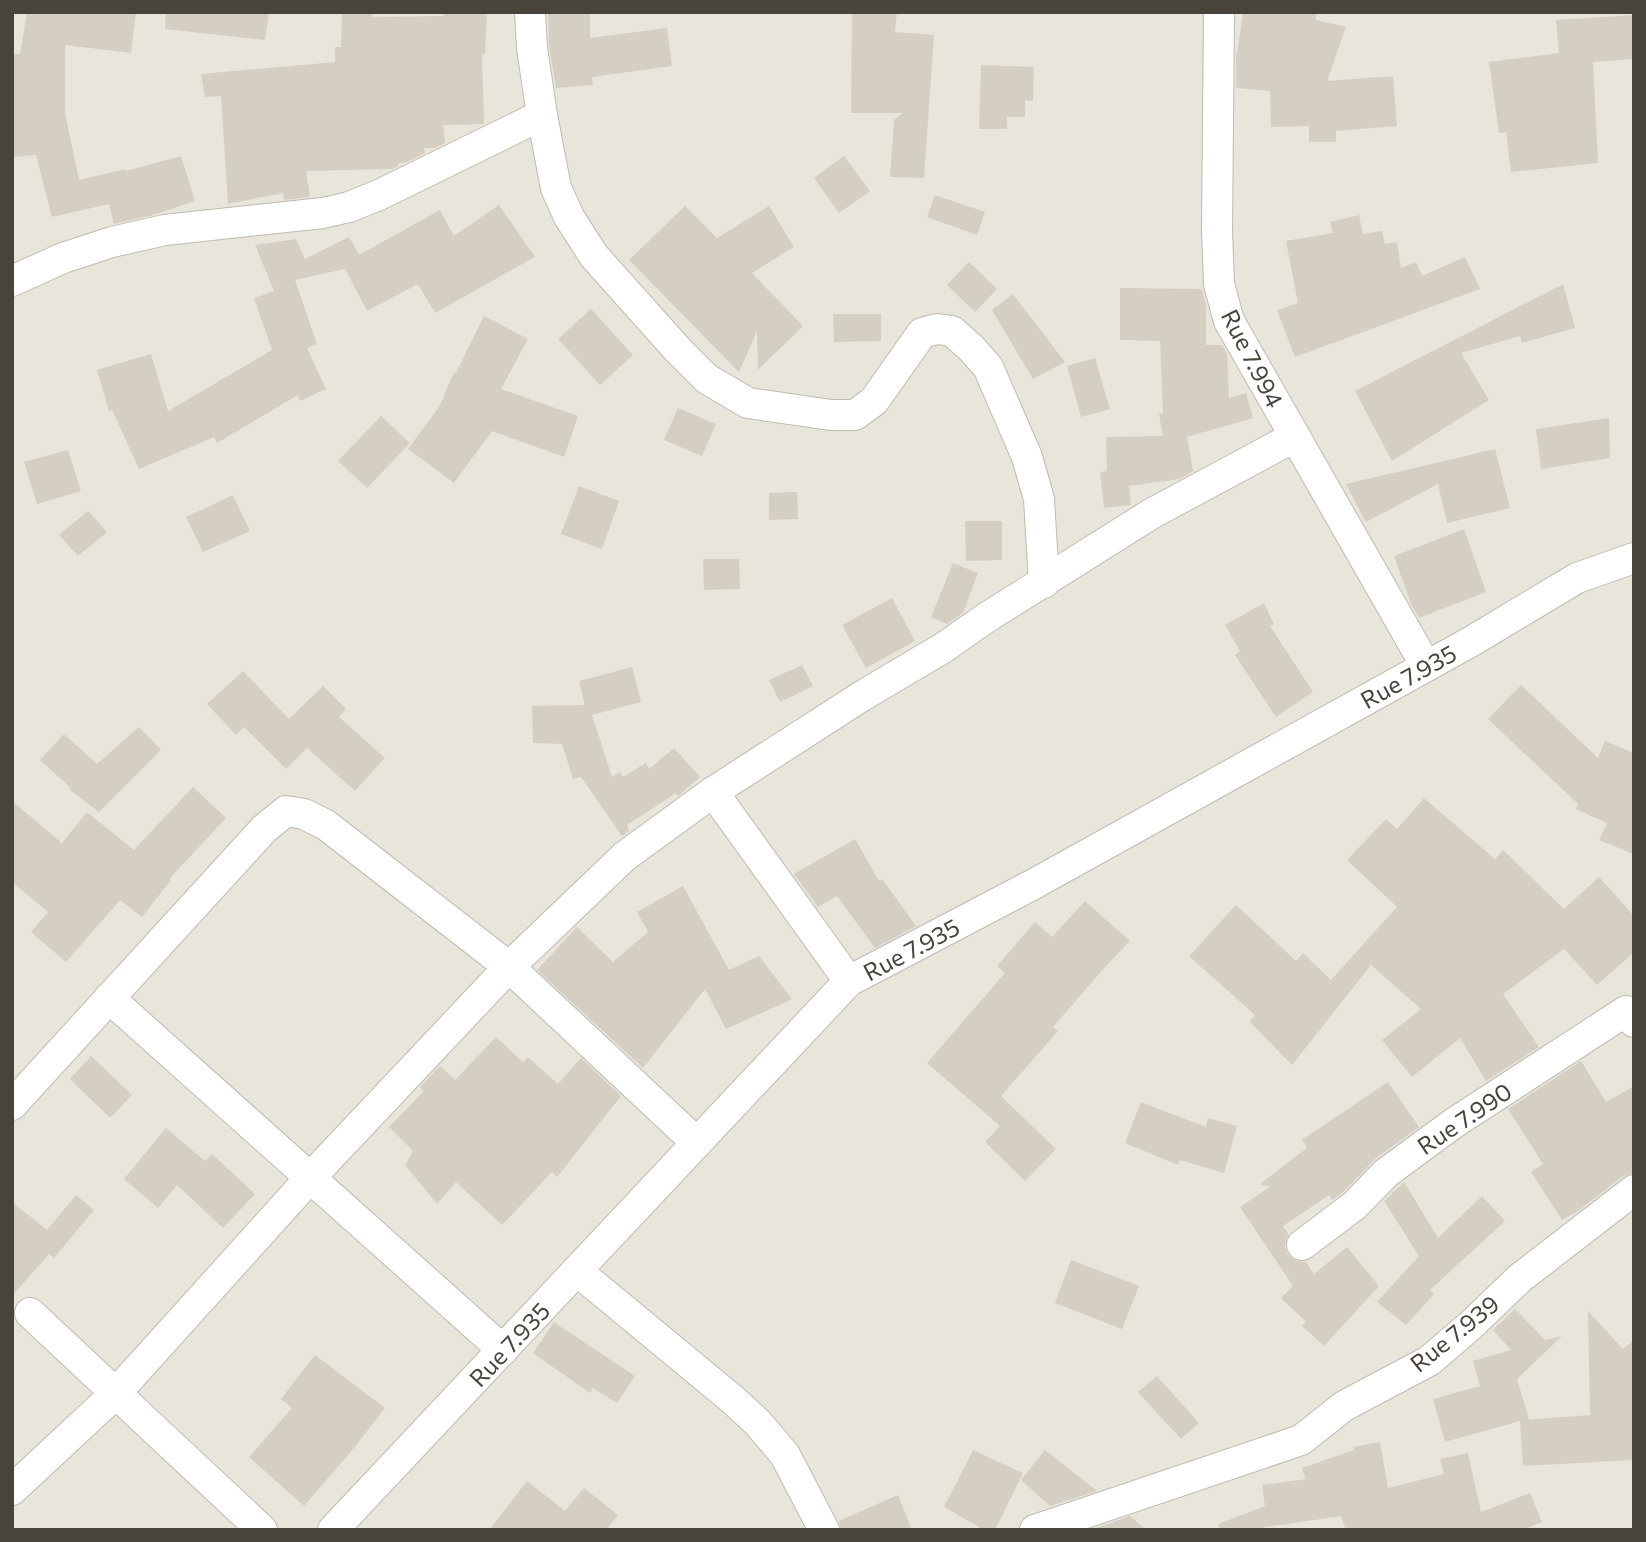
<svg xmlns="http://www.w3.org/2000/svg" width="1646" height="1542" viewBox="0 0 1646 1542" font-family="Commissioner,sans-serif">
	<style>
		.residential { fill: #e8e5db }
		.building { fill: #d5cfc3 }
		.lines { fill: none; stroke-linecap: round; stroke-linejoin: round }
		.minor-casing { stroke: #c0bbb0; stroke-width: 32 }
		.minor { stroke: #fff; stroke-width: 30 }
		.labels { text-anchor: middle; dominant-baseline: central; stroke-width: 5; stroke-linejoin: round; paint-order: stroke }
		.street-label { font-size: 24px; fill: #49443b; stroke: #fff }
	</style>
	<rect width="100%" height="100%" fill="#f5f3ed"/>
	<rect class="residential" x="12" y="12" width="1622" height="1518"/>
	<g class="building">
		<polygon points="27,12 136,12 131,53 65,45 65,113 79,180 125,169 126,171 181,156 195,201 153,215 114,224 109,204 52,217 36,155 12,157 12,54 20,54"/>
		<polygon points="166,12 269,12 265,40 165,29"/>
		<polygon points="342,12 373,12 373,17 443,16 443,12 487,12 485,54 482,54 484,124 443,125 445,143 435,148 424,148 425,153 407,162 398,163 398,166 392,169 306,171 310,197 284,200 283,193 228,204 221,96 205,97 201,74 335,62 335,47 341,47"/>
		<polygon points="548,12 590,12 590,38 667,28 672,66 592,77 593,85 556,88 549,46"/>
		<polygon points="852,12 897,12 895,32 934,35 924,178 890,177 894,120 903,113 851,113"/>
		<polygon points="1243,12 1317,12 1316,20 1346,27 1327,81 1393,76 1397,126 1336,131 1336,142 1309,142 1309,126 1271,127 1270,91 1236,88 1236,54 1237,54"/>
		<polygon points="1634,15 1634,59 1593,62 1598,163 1511,172 1506,132 1499,133 1489,62 1559,53 1556,20"/>
		<polygon points="981,65 1034,67 1033,101 1025,100 1025,117 1007,117 1007,129 979,129"/>
		<polygon points="844,156 870,191 839,213 814,178"/>
		<polygon points="935,195 985,212 977,235 927,217"/>
		<polygon points="499,205 535,257 435,313 418,284 367,311 345,269 295,280 317,344 307,348 326,389 300,401 298,395 217,443 214,437 139,469 112,410 109,411 97,370 151,354 168,411 272,350 254,298 274,291 255,245 296,239 305,259 349,237 359,255 440,210 454,236"/>
		<polygon points="685,206 717,238 769,206 794,247 752,273 803,326 758,370 757,331 739,372 629,260"/>
		<polygon points="1359,215 1363,234 1382,231 1385,244 1397,242 1401,268 1416,262 1422,276 1465,257 1480,289 1295,357 1277,310 1298,303 1286,241 1333,233 1330,222"/>
		<polygon points="969,262 997,289 975,312 947,285"/>
		<polygon points="1563,284 1575,328 1522,343 1520,336 1461,353 1489,400 1392,461 1355,391"/>
		<polygon points="1120,288 1202,289 1206,305 1206,345 1222,345 1227,353 1229,398 1246,393 1253,418 1187,437 1193,471 1180,479 1129,486 1131,505 1104,508 1100,472 1107,471 1106,437 1163,436 1159,414 1163,413 1160,341 1120,340"/>
		<polygon points="1013,294 1065,362 1033,379 992,310"/>
		<polygon points="591,309 633,355 600,385 558,339"/>
		<polygon points="833,314 881,314 881,341 834,342"/>
		<polygon points="484,316 528,339 501,389 578,416 564,457 492,431 454,483 408,449 439,407 454,372 456,373"/>
		<polygon points="1095,358 1110,409 1081,417 1067,366"/>
		<polygon points="678,408 716,424 702,456 664,440"/>
		<polygon points="381,416 410,443 367,488 338,461"/>
		<polygon points="1609,418 1610,458 1541,469 1536,429"/>
		<polygon points="1495,449 1510,508 1447,523 1438,484 1366,522 1346,484"/>
		<polygon points="68,450 81,491 37,504 24,462"/>
		<polygon points="579,486 619,501 602,549 561,534"/>
		<polygon points="797,492 798,519 769,520 769,493"/>
		<polygon points="233,495 250,531 203,552 186,517"/>
		<polygon points="88,511 107,532 78,556 59,535"/>
		<polygon points="965,521 1002,521 1002,560 966,561"/>
		<polygon points="1464,529 1486,592 1419,618 1411,604 1394,556"/>
		<polygon points="703,559 739,559 740,589 704,590"/>
		<polygon points="953,563 978,573 963,613 947,624 931,617"/>
		<polygon points="892,598 915,641 866,668 842,625"/>
		<polygon points="1264,603 1274,624 1270,626 1313,692 1276,717 1235,655 1240,651 1225,625"/>
		<polygon points="802,665 813,686 780,702 769,680"/>
		<polygon points="632,667 641,702 592,715 612,777 620,772 623,777 646,763 649,769 674,748 700,777 678,796 676,793 627,825 629,831 622,836 581,777 573,779 562,744 533,743 532,706 585,705 579,681"/>
		<polygon points="243,671 289,719 323,686 346,709 339,717 385,758 355,791 307,748 286,769 244,727 236,735 207,704"/>
		<polygon points="1521,685 1598,758 1605,741 1634,753 1634,854 1599,840 1607,823 1576,809 1578,804 1488,719"/>
		<polygon points="139,727 161,750 99,812 69,789 71,788 40,760 64,734 97,764"/>
		<polygon points="193,787 226,818 170,878 171,880 142,917 120,900 66,962 31,932 48,912 12,882 12,801 62,843 87,812 134,850"/>
		<polygon points="1424,798 1495,859 1503,850 1564,909 1599,877 1634,916 1634,952 1597,985 1564,949 1503,994 1539,1047 1486,1081 1460,1038 1412,1077 1382,1040 1421,1009 1371,965 1292,1065 1250,1022 1255,1015 1189,956 1236,905 1296,961 1303,953 1331,980 1397,907 1347,860 1386,819 1397,829"/>
		<polygon points="855,839 879,881 882,879 916,926 875,948 837,896 818,907 794,874"/>
		<polygon points="683,886 729,970 759,956 792,999 726,1029 705,989 643,1068 537,970 577,927 613,962 648,932 637,912"/>
		<polygon points="1085,901 1130,941 1105,967 1053,1027 1058,1031 1001,1096 1056,1149 1025,1181 985,1142 1000,1126 927,1063 1005,973 997,966 1035,922 1052,937"/>
		<polygon points="496,1037 523,1062 528,1057 558,1084 581,1058 621,1096 557,1177 552,1172 502,1225 456,1182 437,1204 405,1165 413,1151 389,1127 424,1091 420,1087 440,1066 455,1080"/>
		<polygon points="91,1056 132,1095 110,1118 70,1079"/>
		<polygon points="1581,1061 1606,1102 1634,1086 1634,1173 1623,1176 1578,1211 1562,1220 1531,1172 1543,1164 1508,1109"/>
		<polygon points="1388,1082 1419,1127 1375,1159 1343,1192 1332,1200 1329,1195 1283,1226 1289,1235 1286,1239 1285,1246 1288,1255 1296,1261 1306,1262 1314,1274 1347,1247 1379,1286 1324,1346 1302,1326 1306,1322 1281,1298 1293,1286 1240,1207 1270,1187 1260,1184 1307,1148 1302,1140"/>
		<polygon points="1141,1102 1206,1127 1208,1118 1237,1126 1224,1173 1180,1160 1178,1165 1125,1143"/>
		<polygon points="166,1128 205,1161 212,1154 255,1194 223,1228 177,1185 158,1208 124,1179"/>
		<polygon points="1404,1182 1438,1238 1482,1196 1505,1221 1430,1290 1434,1294 1406,1325 1377,1302 1419,1256 1384,1201"/>
		<polygon points="76,1195 94,1210 54,1258 49,1254 12,1296 12,1202 47,1230"/>
		<polygon points="1071,1260 1139,1286 1122,1329 1055,1303"/>
		<polygon points="1515,1309 1545,1340 1562,1336 1517,1379 1529,1419 1524,1420 1590,1415 1588,1311 1623,1349 1634,1340 1634,1460 1523,1466 1520,1421 1445,1442 1433,1399 1480,1386 1473,1361 1511,1350 1493,1330"/>
		<polygon points="554,1322 635,1376 617,1403 593,1388 590,1393 533,1353"/>
		<polygon points="315,1355 385,1408 354,1448 304,1506 249,1457 292,1408 281,1399"/>
		<polygon points="1157,1376 1199,1423 1181,1439 1138,1392"/>
		<polygon points="1380,1442 1388,1488 1444,1474 1440,1459 1468,1453 1481,1512 1530,1493 1542,1522 1523,1530 1346,1530 1341,1516 1247,1530 1220,1530 1218,1524 1265,1506 1262,1485 1306,1479 1302,1468 1354,1450 1354,1447"/>
		<polygon points="973,1450 1023,1473 995,1530 984,1530 944,1507"/>
		<polygon points="1045,1450 1097,1491 1050,1506 1021,1480"/>
		<polygon points="527,1481 565,1511 584,1488 618,1515 606,1530 489,1530"/>
		<polygon points="898,1495 912,1530 841,1530 839,1521"/>
		<polygon points="1130,1516 1146,1530 1090,1530"/>
	</g>
	<g class="lines">
		<g class="minor-casing">
			<g id="minor">
				<polyline points="530,12 532,48 542,115 556,188 569,217 594,256 678,350 707,379 748,403 831,415 855,415 874,401 922,333 937,329 952,331 971,348 988,367 1027,457 1039,499 1044,583"/>
				<polyline points="1219,12 1217,231 1219,284 1229,321 1426,666"/>
				<polyline points="12,281 63,258 112,242 165,230 323,213 349,207 379,195 542,115"/>
				<polyline points="713,792 849,981"/>
				<polyline points="109,998 503,1350"/>
				<polyline points="12,1105 264,829 286,811 304,814 326,825 509,967 697,1143"/>
				<polyline points="1302,1245 1355,1205 1386,1173 1454,1123 1626,1011 1634,1022"/>
				<polyline points="577,1271 732,1399 758,1423 785,1455 824,1530"/>
				<polyline points="30,1313 262,1530"/>
				<polyline points="12,1490 116,1393 310,1178 509,967 625,856 713,792 862,696 943,648 986,618 1151,514 1294,437"/>
				<polyline points="333,1530 849,981 1032,885 1472,641 1577,578 1634,558"/>
				<polyline points="1035,1530 1301,1440 1344,1406 1429,1361 1471,1325 1520,1278 1634,1190"/>
			</g>
		</g>
		<use href="#minor" class="minor"/>
	</g>
	<g class="labels">
		<g class="street-label">
			<text transform="translate(1253 358) rotate(63)">Rue 7.994</text>
			<text transform="translate(1408 676) rotate(-29)">Rue 7.935</text>
			<text transform="translate(911 949) rotate(-28)">Rue 7.935</text>
			<text transform="translate(1464 1118) rotate(-34)">Rue 7.990</text>
			<text transform="translate(1454 1333) rotate(-39)">Rue 7.939</text>
			<text transform="translate(509 1344) rotate(-47)">Rue 7.935</text>
		</g>
	</g>
	<rect width="1646" height="1542" fill="none" stroke="#49443b" stroke-width="28"/>
</svg>
